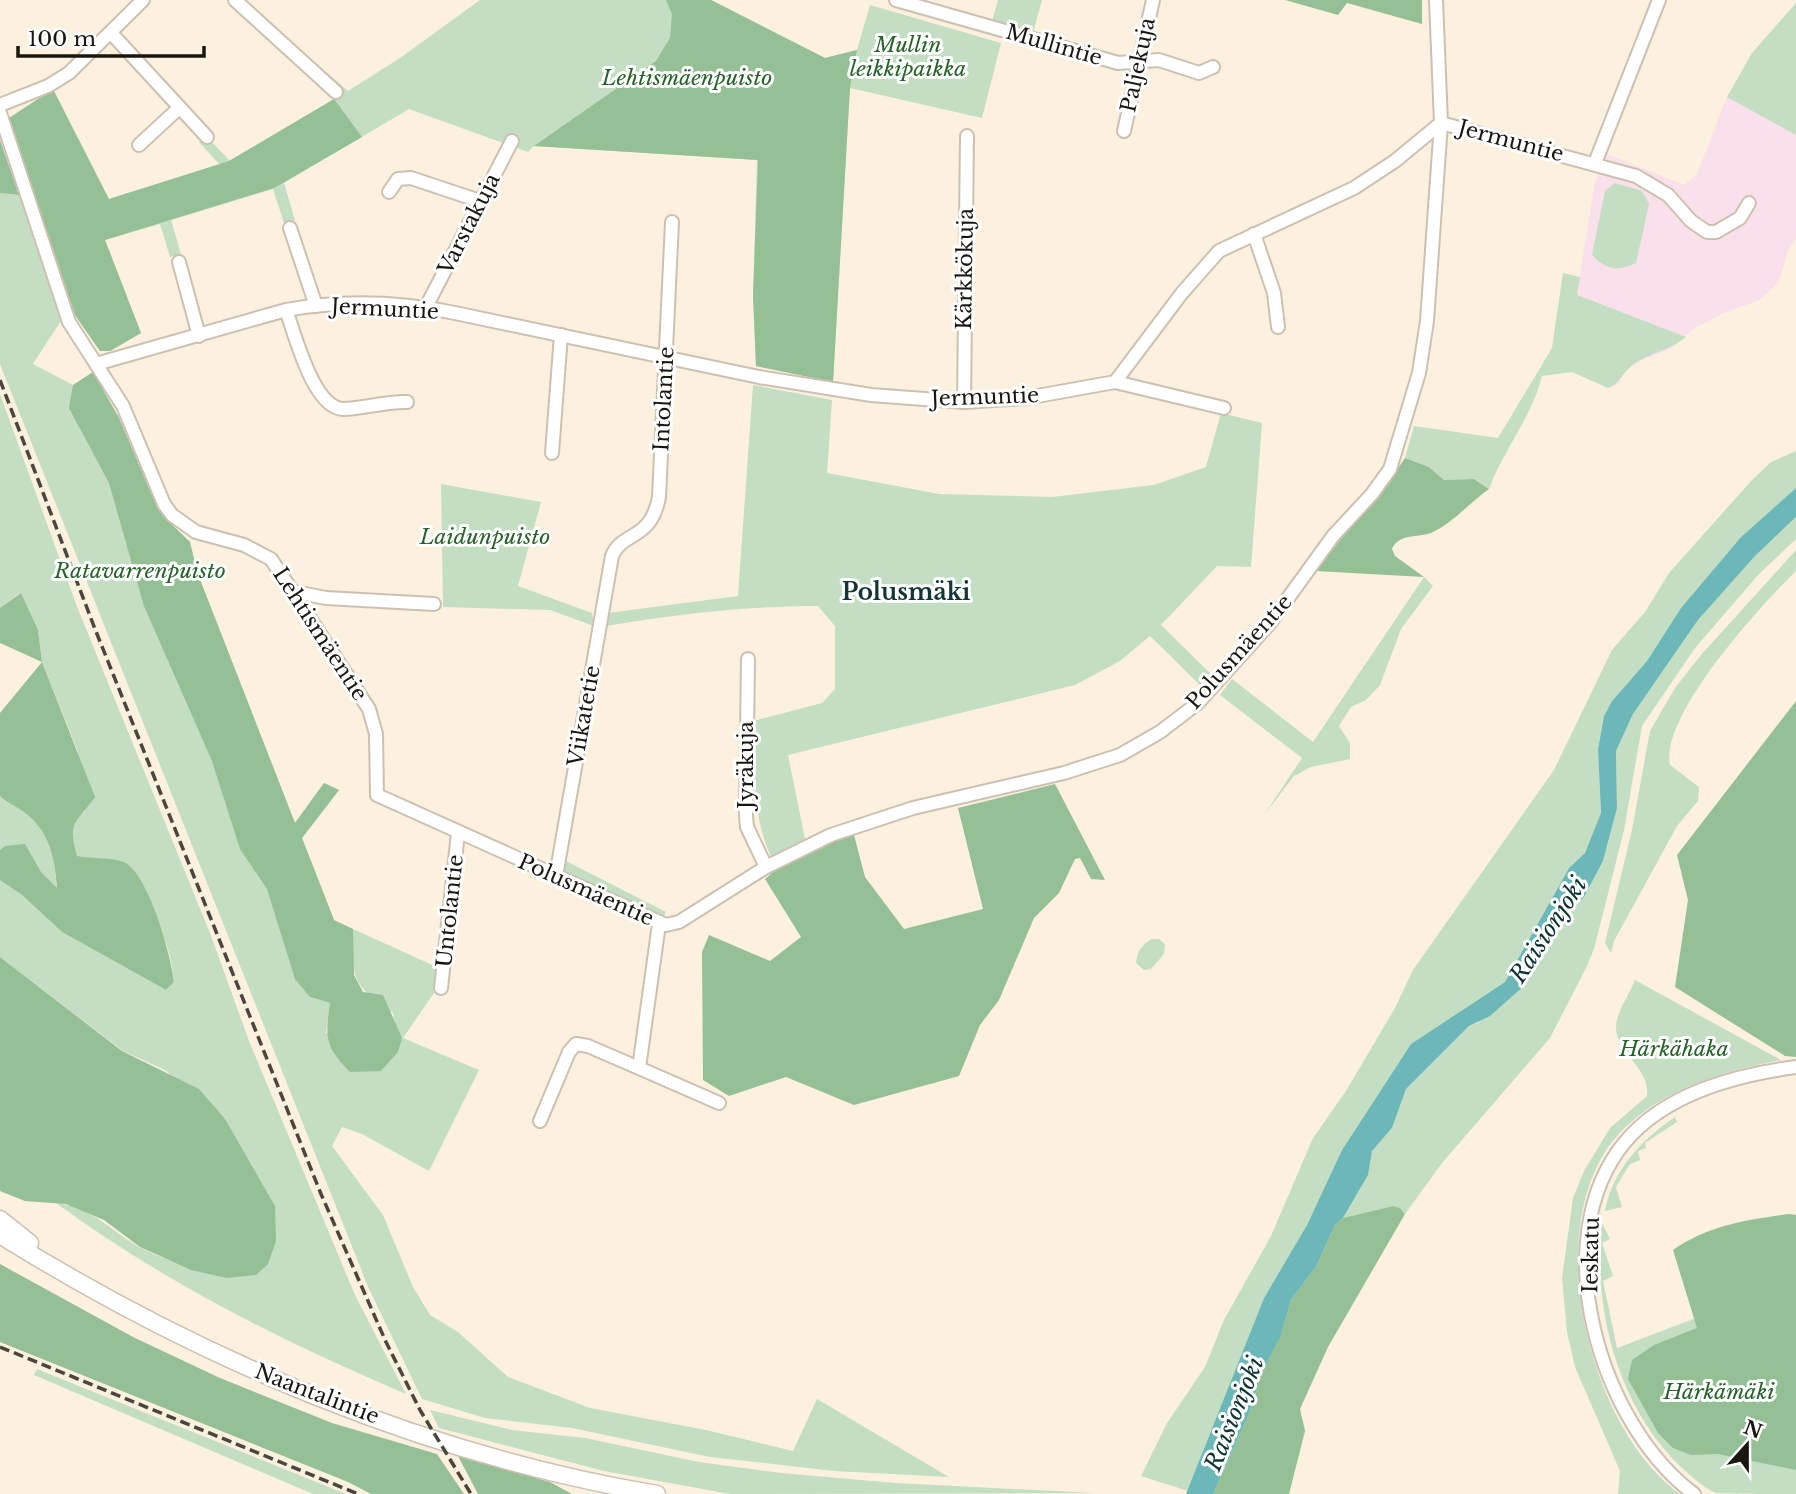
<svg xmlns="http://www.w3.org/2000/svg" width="1796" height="1494" viewBox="0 0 1796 1494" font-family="'Libre Baskerville',serif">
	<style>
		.education { fill: #f9e0ea }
		.green { fill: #c4dec3 }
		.forest { fill: #95bf94 }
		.water { fill: #6cb7b7 }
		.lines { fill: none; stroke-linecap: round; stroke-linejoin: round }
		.minor-casing { stroke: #ccc1b1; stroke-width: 16 }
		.secondary-casing { stroke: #ccc1b1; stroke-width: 19 }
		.minor { stroke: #fff; stroke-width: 12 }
		.secondary { stroke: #fff; stroke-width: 16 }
		.rail { stroke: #4b453c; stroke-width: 3.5; stroke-dasharray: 10 5; stroke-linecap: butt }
		.labels { text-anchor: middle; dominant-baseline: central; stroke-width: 6; stroke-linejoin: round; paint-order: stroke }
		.park-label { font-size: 21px; font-style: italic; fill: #28622b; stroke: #fff }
		.street-label { font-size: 21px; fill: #19150f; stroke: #fff }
		.neighbourhood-label { font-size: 23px; font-weight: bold; fill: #133635; stroke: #fff }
		.water-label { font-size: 23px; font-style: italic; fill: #0d3333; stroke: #fff }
	</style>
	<rect width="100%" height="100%" fill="#fcf0df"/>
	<polygon class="education" points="1796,3 1796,239 1788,250 1779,282 1760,300 1721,314 1692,330 1671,349 1644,359 1627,369 1617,385 1608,388 1572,372 1560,371 1567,353 1595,182 1607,154 1684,185 1697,174 1727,97 1752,53"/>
	<g class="green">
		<polygon points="480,0 711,0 825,58 857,50 870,5 1001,43 982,118 850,88 833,382 756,366 753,296 757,160 534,146 528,152 409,109 284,183 295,220 284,223 273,189 171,220 181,254 170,257 160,224 105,240 141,333 110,351 100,351 75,315 108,199 220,165 199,142 206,136 230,161 334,99 316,83 326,72 348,91 400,58"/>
		<polygon points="998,0 1042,0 1033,33 992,21"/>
		<polygon points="1796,3 1796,135 1727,97 1752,53"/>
		<path d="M1615,183L1642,191L1649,204L1636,263C1618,272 1606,270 1592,255L1605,191Z"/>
		<path d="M0,193L19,195L62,319L33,364L73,385L93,372L119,418L153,498L166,519L190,542L197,572L295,823L324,783L339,790L302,838L334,920L310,997L330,1003L326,1033L396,1029L393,1013C352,985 351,978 353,929L441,969L434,993L403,1038L479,1070L429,1171L362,1134L342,1127L332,1146L383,1215L413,1287L430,1315L458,1332L508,1377L590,1408L706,1430L793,1451L817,1399L949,1477L834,1471L710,1457L572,1428L485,1418L422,1399L369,1289L0,364Z"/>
		<path d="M1563,273L1580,277L1577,295L1686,337C1668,352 1643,354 1628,369C1620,377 1619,384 1608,388L1572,372L1542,376C1532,417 1503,450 1489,489L1474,479L1444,480L1429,467L1405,458L1414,426L1498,438L1552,348Z"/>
		<path d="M753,385L832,400L827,473L939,494L1052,497L1154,485L1206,467L1221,413L1262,423L1251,567L1217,566L1161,625L1212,675L1202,687L1150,636L1120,661L1075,685L788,755L805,839L774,863C751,818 755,771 753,721L822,703L835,689V626L818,606C745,606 677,614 606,626L608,613L738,596Z"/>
		<path d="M0,394L76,604L210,933L249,1041L355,1295L406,1394C283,1342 164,1282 56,1203C92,1206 114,1234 143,1249C170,1262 197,1271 226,1278L243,1154L225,1119L165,1070L123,1051L0,957V880L22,895L62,932L166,990L174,982C171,937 147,898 123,861L77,857L72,838L73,821L85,811L77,749L42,662L38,630L20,593L0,608Z"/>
		<polygon points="1796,451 1796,488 1741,537 1681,608 1647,661 1612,701 1604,716 1598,749 1601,814 1585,853 1569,868 1505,982 1411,1044 1342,1150 1307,1225 1264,1298 1188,1491 1141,1476 1167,1423 1205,1367 1224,1320 1271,1236 1313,1138 1346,1091 1395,1008 1413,970 1554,770 1612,650 1645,612 1669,573 1752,480 1771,462"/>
		<polygon points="441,484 541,502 518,586 592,613 594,626 550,610 443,607"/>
		<polygon points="1796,517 1796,539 1759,574 1695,648 1642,726 1624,830 1594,949 1586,968 1550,1038 1442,1163 1405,1214 1400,1208 1393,1206 1343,1218 1368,1175 1372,1151 1392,1128 1406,1089 1469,1026 1477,1023 1526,984 1563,918 1584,897 1603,861 1617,808 1616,751 1633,714 1698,620 1755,556"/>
		<path d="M1796,550V571C1761,605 1660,715 1670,765L1699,787L1698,801L1677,826L1614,941L1611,953L1605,943L1632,830L1650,731L1675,688L1701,655Z"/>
		<polygon points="1424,577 1433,586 1401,629 1380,685 1366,700 1351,707 1339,726 1350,743 1350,759 1311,767 1294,776 1264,815 1302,758 1220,695 1232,679 1313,742"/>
		<path d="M0,796C7,803 15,806 23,811C50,829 55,859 57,889L5,846L0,850Z"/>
		<polygon points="560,858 666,912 659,924 556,876"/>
		<path d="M1152,939H1159L1165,944L1164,954L1151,969L1144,970L1136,963C1137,952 1142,944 1152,939Z"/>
		<path d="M1635,980L1781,1060C1720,1071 1652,1092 1612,1142C1541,1234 1590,1429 1680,1494H1618L1620,1471L1575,1367L1567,1332L1562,1278L1573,1198L1584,1171L1610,1128L1647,1096C1651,1069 1616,1053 1616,1027C1616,1012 1630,994 1635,980Z"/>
		<path d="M1675,1117L1677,1122L1645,1143L1646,1148L1638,1151L1640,1160L1630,1164L1616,1187L1622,1207L1605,1211C1612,1171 1642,1139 1675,1117Z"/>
		<path d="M1602,1223L1610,1239L1602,1243L1613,1276L1603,1281L1617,1348L1709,1313L1796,1241V1494C1777,1494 1733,1494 1716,1493C1704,1488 1692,1477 1682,1468C1618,1408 1592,1308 1602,1223Z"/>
		<polygon points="37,1369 346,1494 313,1494 34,1375"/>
		<polygon points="430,1410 512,1430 585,1438 699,1462 781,1473 895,1483 1095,1493 730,1494 604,1471 439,1428"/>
	</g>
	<g class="forest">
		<polygon points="666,0 711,0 825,58 857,50 850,87 833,382 756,366 753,296 758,160 534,146 656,61 670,38 672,14"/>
		<polygon points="1285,0 1422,0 1422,24 1347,3 1338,15"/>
		<polygon points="53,89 109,199 229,161 334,99 362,137 274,188 105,240 141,333 110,351 100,351 75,315 9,118"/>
		<polygon points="0,140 19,195 0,193"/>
		<path d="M93,372L119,418L153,498L166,519L190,542L197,572L295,823L324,783L339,790L302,838L334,920L353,929L354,975L363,992L383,995L402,1038L398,1052L381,1071L350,1072C325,1047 325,1037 330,1003L310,997L295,979L267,889L240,849L212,761L144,606L109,483L69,408L73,385Z"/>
		<path d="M1405,458L1429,467L1444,480L1474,479L1489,489C1469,503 1453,523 1431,533C1417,538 1399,533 1392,549L1395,556L1424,577L1316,571C1344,532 1379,499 1405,458Z"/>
		<path d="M21,593L38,630L42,662L95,797C76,824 67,820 77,856C91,859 107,857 121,861C147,867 172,958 174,982L166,990L62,932L22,895L0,880V850L5,846L25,844L41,872L57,888C55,858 49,830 24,812C16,806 7,803 0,796V713L42,662L0,643V608Z"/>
		<polygon points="1796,701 1796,1057 1785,1056 1675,987 1688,900 1677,855"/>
		<path d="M1055,784L1105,880L1091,879L1080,858L1075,859L1059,893L1034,918L999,1000L980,1025L959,1076L854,1105L786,1077L729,1096L703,1080L702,952L709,935L770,961L801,937L765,879C796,854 812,834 854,835L865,877L904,929L983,909L958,808Z"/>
		<polygon points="0,957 122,1051 199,1089 225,1119 275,1206 276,1241 268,1264 256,1275 226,1278 191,1270 140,1247 104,1220 66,1204 25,1201 0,1191"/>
		<polygon points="1393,1206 1400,1208 1405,1214 1328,1347 1300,1409 1305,1431 1289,1494 1213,1494 1249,1414 1262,1372 1281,1334 1291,1300 1316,1267 1335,1225 1343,1218"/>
		<path d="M1789,1214L1796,1215V1470L1718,1454L1691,1455L1673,1448L1658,1433L1628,1379L1632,1360L1654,1345L1697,1328L1673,1250C1709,1225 1746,1220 1789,1214Z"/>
		<polygon points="0,1264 133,1337 220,1378 332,1423 437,1454 464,1494 371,1494 348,1482 0,1342"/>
		<polygon points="458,1456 550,1482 572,1494 478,1494"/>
	</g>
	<polygon class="water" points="1796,488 1796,517 1755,556 1698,620 1633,714 1616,751 1617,808 1603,861 1584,897 1563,918 1526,984 1490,1016 1469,1026 1406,1089 1392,1128 1372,1151 1368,1175 1343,1218 1335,1225 1316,1267 1291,1300 1281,1335 1262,1372 1249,1414 1213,1494 1186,1494 1264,1298 1307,1225 1342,1150 1411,1044 1505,982 1569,868 1585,853 1601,813 1598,749 1604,716 1612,701 1647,661 1681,608 1741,537"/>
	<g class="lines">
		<g class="minor-casing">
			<g id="minor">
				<polyline points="235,0 336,92"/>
				<polyline points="896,0 1118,63 1159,60 1199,73 1213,67"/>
				<polyline points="112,34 207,137"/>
				<polyline points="0,105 48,86 69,73 143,0"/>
				<polyline points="0,113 69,322 123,406 164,504 172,515 196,532 244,545 271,559 369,709 376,734 377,795 666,925 679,922 766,867 831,835 913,808 1064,773 1120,755 1160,732 1198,703 1270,623 1333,536 1372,494 1390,469 1419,373 1427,321 1441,123 1436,0"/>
				<polyline points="1124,131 1153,0"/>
				<polyline points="139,145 179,108"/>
				<polyline points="1595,163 1659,0"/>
				<polyline points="389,192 398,179 411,178 480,201"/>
				<polyline points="290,228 316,306"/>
				<polyline points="1254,234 1274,293 1278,327"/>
				<polyline points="179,262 199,336"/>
				<polyline points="426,307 512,141"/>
				<path d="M286,310C295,334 313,408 343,409C364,409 386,401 407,402"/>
				<path d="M96,364L286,310C341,300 400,302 455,313L759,377L871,395L964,402L1026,398L1115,382L1182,293L1219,251L1354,188L1395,161L1441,123L1636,176L1668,195L1691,221L1707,232H1716L1740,218L1749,203"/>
				<polyline points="1115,382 1224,408"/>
				<polyline points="964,402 967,136"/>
				<polyline points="552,453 561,335"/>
				<polyline points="295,592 326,598 434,604"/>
				<polyline points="748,659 746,816 747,827 766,867"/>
				<path d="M556,876L612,556C622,531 651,541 659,497L672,222"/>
				<polyline points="659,924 639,1068 719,1103"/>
				<polyline points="441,988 458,833"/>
				<polyline points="540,1121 569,1052 576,1044 588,1046 639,1068"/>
				<path d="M1694,1494C1600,1424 1544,1240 1625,1142C1666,1093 1735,1075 1796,1067"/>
			</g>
		</g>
		<g class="secondary-casing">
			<g id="secondary">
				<polyline points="0,1219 30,1243"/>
				<path d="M0,1235C199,1359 424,1455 657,1494"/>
			</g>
		</g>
		<use href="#minor" class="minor"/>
		<use href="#secondary" class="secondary"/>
		<g class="rail">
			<polyline points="0,380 95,629 321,1194 386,1342 420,1410 471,1494"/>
			<polyline points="0,1347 358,1494"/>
		</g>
	</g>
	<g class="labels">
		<g class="park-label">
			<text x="908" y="45">Mullin<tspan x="908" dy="24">leikkipaikka</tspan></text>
			<text x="687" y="78">Lehtismäenpuisto</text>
			<text x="485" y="537">Laidunpuisto</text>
			<text x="140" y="571">Ratavarrenpuisto</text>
			<text x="1674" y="1049">Härkähaka</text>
			<text x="1719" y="1392">Härkämäki</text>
		</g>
		<g class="street-label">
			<text transform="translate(1054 45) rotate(16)">Mullintie</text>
			<text transform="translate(1138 65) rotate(-78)">Paljekuja</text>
			<text transform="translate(1511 141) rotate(15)">Jermuntie</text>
			<text transform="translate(469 224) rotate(-63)">Varstakuja</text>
			<text transform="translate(965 269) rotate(-89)">Kärkkökuja</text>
			<text transform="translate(385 309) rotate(3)">Jermuntie</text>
			<text transform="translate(985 397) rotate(-2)">Jermuntie</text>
			<text transform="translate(664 399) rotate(-87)">Intolantie</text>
			<text transform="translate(320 634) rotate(57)">Lehtismäentie</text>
			<text transform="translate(1239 652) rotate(-48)">Polusmäentie</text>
			<text transform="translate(584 716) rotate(-80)">Viikatetie</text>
			<text transform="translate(746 765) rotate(-90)">Jyräkuja</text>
			<text transform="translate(586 890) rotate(24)">Polusmäentie</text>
			<text transform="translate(450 911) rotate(-84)">Untolantie</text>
			<text transform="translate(1591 1255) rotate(-89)">Ieskatu</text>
			<text transform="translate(317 1394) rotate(21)">Naantalintie</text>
		</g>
		<g class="neighbourhood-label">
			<text x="906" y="592">Polusmäki</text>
		</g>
		<g class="water-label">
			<text transform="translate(1548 930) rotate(-57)">Raisionjoki</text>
			<text transform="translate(1234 1414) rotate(-68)">Raisionjoki</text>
		</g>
	</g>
	<g transform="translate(1747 1445) rotate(21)" stroke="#ffffff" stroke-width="5" paint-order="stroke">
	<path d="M0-5L12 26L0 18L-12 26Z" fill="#19150f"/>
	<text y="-10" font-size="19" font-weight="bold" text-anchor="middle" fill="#19150f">N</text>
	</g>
	<path d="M18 46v10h186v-10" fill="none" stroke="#19150f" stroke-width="3.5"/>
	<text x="28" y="46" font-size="21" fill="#19150f" stroke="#ffffff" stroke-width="5" paint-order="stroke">100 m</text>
</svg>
